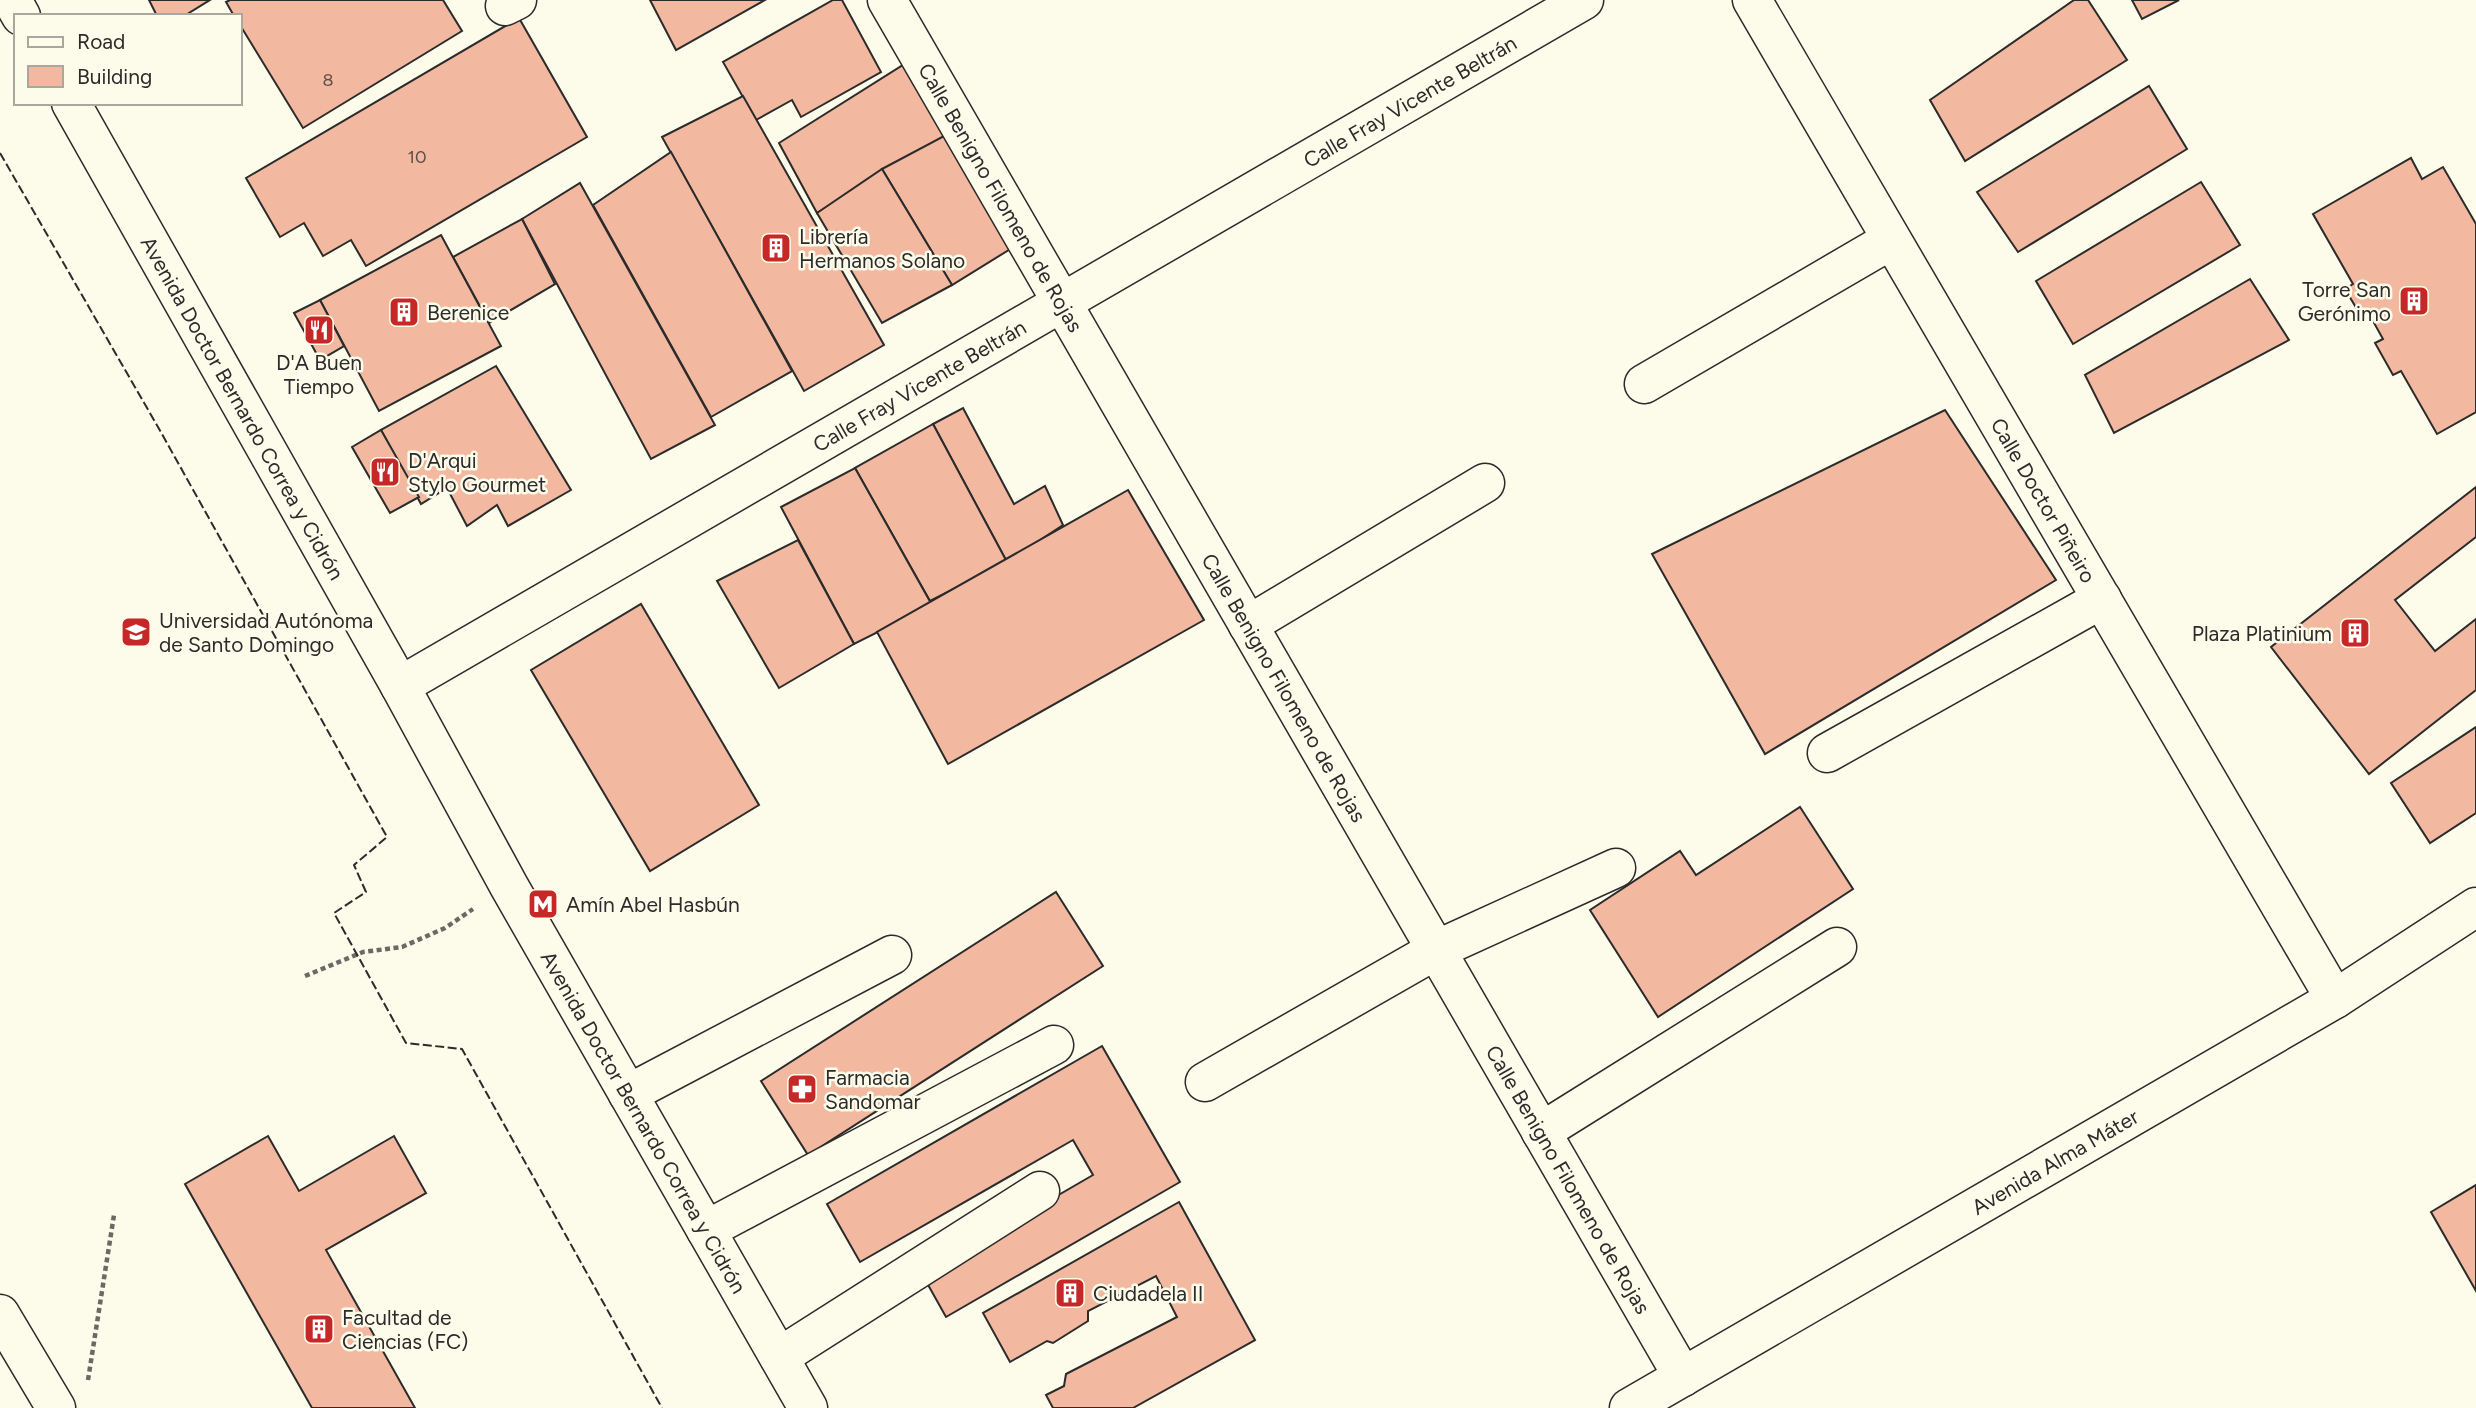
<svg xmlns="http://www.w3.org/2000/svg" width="2476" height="1408" viewBox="0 0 2476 1408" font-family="Figtree,sans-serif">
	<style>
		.building { fill: #f2b8a0; stroke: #2b2b2b; stroke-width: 2 }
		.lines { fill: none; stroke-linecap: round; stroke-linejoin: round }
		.minor-casing { stroke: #2b2b2b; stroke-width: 41 }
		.major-casing { stroke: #2b2b2b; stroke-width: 41 }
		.path { stroke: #6a6964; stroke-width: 4.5; stroke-dasharray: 5 3.5; stroke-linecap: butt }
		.minor { stroke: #fdfbea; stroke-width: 38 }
		.major { stroke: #fdfbea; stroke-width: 38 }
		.fence { stroke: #2b2b2b; stroke-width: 2; stroke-dasharray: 9 3.5; stroke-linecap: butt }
		.labels { text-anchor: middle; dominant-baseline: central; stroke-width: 5; stroke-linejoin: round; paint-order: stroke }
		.number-label { font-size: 18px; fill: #5d4e48 }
		.street-label { font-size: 21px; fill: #2b2b2b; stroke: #fdfbea }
		.poi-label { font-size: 21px; fill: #2b2b2b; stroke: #fdfbea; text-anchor: start }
	</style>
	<rect width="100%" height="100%" fill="#fdfbea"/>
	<g class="building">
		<polygon points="149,0 210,0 184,16 157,16"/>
		<polygon points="230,0 443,0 462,31 303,128 240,25 240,16 234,16 226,2"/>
		<polygon points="650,0 765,0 676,50"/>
		<polygon points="833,0 842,0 881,72 801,117 792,100 756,120 723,62"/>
		<polygon points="2074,0 2088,0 2127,60 1965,161 1930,100"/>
		<polygon points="2132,0 2179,0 2142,19"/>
		<polygon points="519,18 587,137 366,266 351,240 323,256 304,223 280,237 246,178"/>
		<polygon points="903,65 944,136 817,213 779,143"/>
		<polygon points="2149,86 2187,149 2018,252 1977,192"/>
		<polygon points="743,96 884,345 804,391 662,137"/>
		<polygon points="944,136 1012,248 952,285 882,169"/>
		<polygon points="671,152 792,371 711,417 593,205"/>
		<polygon points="2411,158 2422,179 2443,167 2476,224 2476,412 2437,434 2401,371 2393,375 2375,343 2383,339 2368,312 2361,316 2345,289 2353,284 2313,214"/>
		<polygon points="882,169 952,285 882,323 817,213"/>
		<polygon points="2201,182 2240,245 2073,344 2036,281"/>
		<polygon points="580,183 715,425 651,459 522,219"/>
		<polygon points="522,219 555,284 489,323 453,257"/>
		<polygon points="441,235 501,346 379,411 320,300"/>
		<polygon points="2250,279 2289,340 2114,433 2085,375"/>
		<polygon points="320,300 344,346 320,360 294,313"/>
		<polygon points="496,366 571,490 508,526 497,505 467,526 447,488 421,504 381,430"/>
		<polygon points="963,408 1014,504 1045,486 1063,525 1007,562 933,424"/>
		<polygon points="1945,410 2056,580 1765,754 1652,554"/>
		<polygon points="933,424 1007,562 930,601 855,468"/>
		<polygon points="381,430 419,497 390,513 352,447"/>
		<polygon points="855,468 932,605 854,644 781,507"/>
		<polygon points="2476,487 2476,537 2395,600 2435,651 2476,619 2476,690 2369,774 2271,647"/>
		<polygon points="1128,490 1204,620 948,764 877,632"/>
		<polygon points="798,540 854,644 779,688 717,581"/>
		<polygon points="641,604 759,805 650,871 531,670"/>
		<polygon points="2476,727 2476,813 2430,843 2391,783"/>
		<polygon points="1800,807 1853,889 1658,1017 1590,910 1680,851 1696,875"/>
		<polygon points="1056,892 1103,966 808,1155 761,1081"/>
		<polygon points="1102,1046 1180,1182 946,1317 922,1274 1093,1175 1073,1140 860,1262 827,1204"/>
		<polygon points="268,1136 299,1191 394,1136 426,1193 326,1250 415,1408 312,1408 185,1184"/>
		<polygon points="2476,1185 2476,1291 2431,1212"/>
		<polygon points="1179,1202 1255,1340 1133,1408 1053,1408 1046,1395 1064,1386 1066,1374 1177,1317 1156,1276 1088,1311 1088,1321 1053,1343 1047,1341 1010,1362 983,1313"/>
	</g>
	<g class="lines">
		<g class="minor-casing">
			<g id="minor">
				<path id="s1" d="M887,0L1683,1377"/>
				<path id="s2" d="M1752,0L2335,999"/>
				<polyline points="505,6 517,0"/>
				<polyline points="1644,384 1891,240"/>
				<polyline points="1248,625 1485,483"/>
				<path id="s3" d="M400,686L1584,0"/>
				<polyline points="1827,753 2102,599"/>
				<polyline points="1205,1082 1436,950 1616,868"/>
				<polyline points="628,1094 892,955"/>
				<polyline points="1541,1132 1837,947"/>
				<polyline points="706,1230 1054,1045"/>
				<polyline points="0,1314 56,1408"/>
				<polyline points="779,1357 1040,1191"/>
				<path id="s4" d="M1629,1408L2335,999L2476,907"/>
			</g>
		</g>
		<g class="major-casing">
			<g id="major">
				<polyline points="12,0 21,16"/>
				<path id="s5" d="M71,103L400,686L509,886L808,1408"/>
			</g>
		</g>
		<g class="path">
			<polyline points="305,976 363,952 402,947 445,928 473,909"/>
			<polyline points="88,1380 114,1215"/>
		</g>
		<use href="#minor" class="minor"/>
		<use href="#major" class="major"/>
		<polyline class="fence" points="0,153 158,427 387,837 354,865 366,892 334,913 406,1043 462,1049 662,1408"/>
	</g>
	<defs>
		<g id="building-square" transform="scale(1.575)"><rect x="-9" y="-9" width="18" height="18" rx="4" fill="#c62828" stroke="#fdfbea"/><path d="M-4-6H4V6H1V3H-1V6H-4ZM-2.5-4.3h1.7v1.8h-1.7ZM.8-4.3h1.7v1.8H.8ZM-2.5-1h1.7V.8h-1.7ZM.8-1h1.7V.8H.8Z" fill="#fff"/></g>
		<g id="restaurant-square" transform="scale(1.575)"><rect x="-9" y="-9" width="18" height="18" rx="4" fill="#c62828" stroke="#fdfbea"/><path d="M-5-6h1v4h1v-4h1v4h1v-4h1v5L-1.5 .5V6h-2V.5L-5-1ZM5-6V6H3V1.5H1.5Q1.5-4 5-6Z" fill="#fff"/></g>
		<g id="university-square" transform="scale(1.575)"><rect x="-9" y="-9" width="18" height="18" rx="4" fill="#c62828" stroke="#fdfbea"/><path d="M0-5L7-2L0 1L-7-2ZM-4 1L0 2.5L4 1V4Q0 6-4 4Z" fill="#fff"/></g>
		<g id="metro-square" transform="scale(1.575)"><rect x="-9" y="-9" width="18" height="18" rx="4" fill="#c62828" stroke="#fdfbea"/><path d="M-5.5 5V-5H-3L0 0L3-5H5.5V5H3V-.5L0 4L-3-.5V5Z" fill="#fff"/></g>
		<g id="pharmacy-square" transform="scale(1.575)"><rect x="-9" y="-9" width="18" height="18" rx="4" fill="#c62828" stroke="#fdfbea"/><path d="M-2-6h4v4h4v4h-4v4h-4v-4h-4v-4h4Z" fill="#fff"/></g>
	</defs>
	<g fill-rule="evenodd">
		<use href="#building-square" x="776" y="248"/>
		<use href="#building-square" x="2414" y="301"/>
		<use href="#building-square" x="404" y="312"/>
		<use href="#restaurant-square" x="319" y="330"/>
		<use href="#restaurant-square" x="385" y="472"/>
		<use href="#university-square" x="136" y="632"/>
		<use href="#building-square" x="2355" y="633"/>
		<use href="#metro-square" x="543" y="904"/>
		<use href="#pharmacy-square" x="802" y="1089"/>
		<use href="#building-square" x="1070" y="1293"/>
		<use href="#building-square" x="319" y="1329"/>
	</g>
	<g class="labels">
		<g class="number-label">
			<text x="328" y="80">8</text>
			<text x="417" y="157">10</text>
		</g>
		<g class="street-label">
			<text stroke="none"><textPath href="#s3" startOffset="1167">Calle Fray Vicente Beltrán</textPath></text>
			<text stroke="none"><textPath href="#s1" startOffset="228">Calle Benigno Filomeno de Rojas</textPath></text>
			<text stroke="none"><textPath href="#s3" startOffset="600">Calle Fray Vicente Beltrán</textPath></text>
			<text stroke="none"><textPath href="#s5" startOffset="350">Avenida Doctor Bernardo Correa y Cidrón</textPath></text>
			<text stroke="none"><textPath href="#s2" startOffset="579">Calle Doctor Piñeiro</textPath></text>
			<text stroke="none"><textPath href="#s1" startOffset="794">Calle Benigno Filomeno de Rojas</textPath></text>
			<text stroke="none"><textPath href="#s5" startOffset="1169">Avenida Doctor Bernardo Correa y Cidrón</textPath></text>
			<text stroke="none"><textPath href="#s4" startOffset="492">Avenida Alma Máter</textPath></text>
			<text stroke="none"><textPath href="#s1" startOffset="1362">Calle Benigno Filomeno de Rojas</textPath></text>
		</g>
		<g class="poi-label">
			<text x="799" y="236">Librería<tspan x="799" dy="24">Hermanos Solano</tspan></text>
			<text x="2391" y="289" text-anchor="end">Torre San<tspan x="2391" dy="24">Gerónimo</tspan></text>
			<text x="427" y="312">Berenice</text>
			<text x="319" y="362" text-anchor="middle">D'A Buen<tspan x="319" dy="24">Tiempo</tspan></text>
			<text x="408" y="460">D'Arqui<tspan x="408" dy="24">Stylo Gourmet</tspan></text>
			<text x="159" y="620">Universidad Autónoma<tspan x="159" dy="24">de Santo Domingo</tspan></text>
			<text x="2332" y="633" text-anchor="end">Plaza Platinium</text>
			<text x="566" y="904">Amín Abel Hasbún</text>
			<text x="825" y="1077">Farmacia<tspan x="825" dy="24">Sandomar</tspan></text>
			<text x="1093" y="1293">Ciudadela II</text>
			<text x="342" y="1317">Facultad de<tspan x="342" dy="24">Ciencias (FC)</tspan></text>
		</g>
	</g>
	<rect x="14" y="14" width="228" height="91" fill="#fdfbea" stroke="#a9a89e" stroke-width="2"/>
	<rect x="28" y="37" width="35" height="10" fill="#fdfbea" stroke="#a9a89e" stroke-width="2"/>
	<text x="77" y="49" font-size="21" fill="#2b2b2b">Road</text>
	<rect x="28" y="66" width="35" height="21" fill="#f2b8a0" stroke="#a9a89e" stroke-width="2"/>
	<text x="77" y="84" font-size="21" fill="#2b2b2b">Building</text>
</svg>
